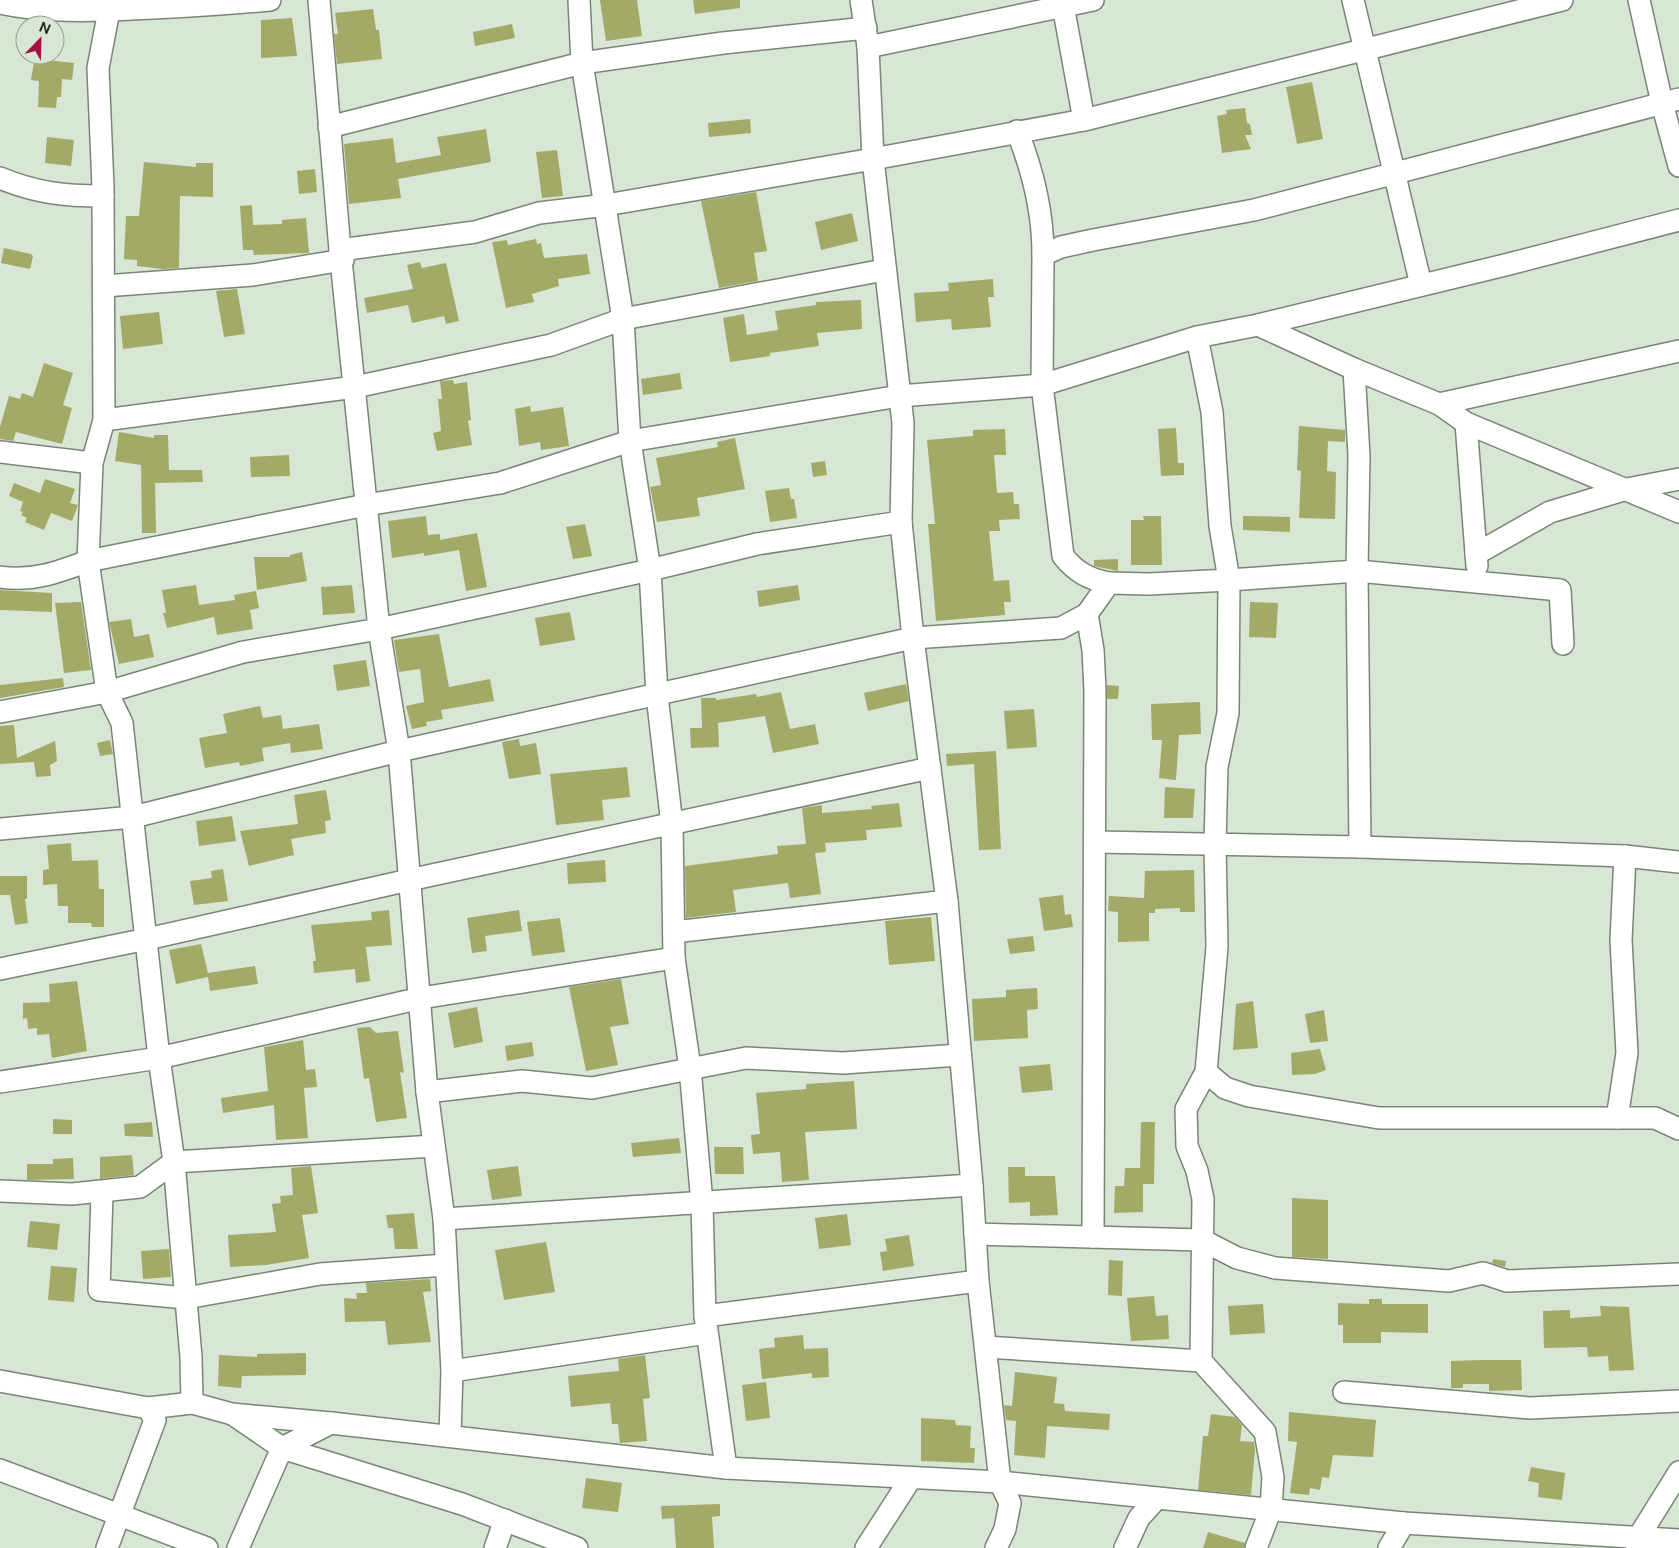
<svg xmlns="http://www.w3.org/2000/svg" width="1679" height="1548" viewBox="0 0 1679 1548" font-family="'Public Sans',sans-serif">
	<style>
		.building { fill: #a3aa68 }
		.lines { fill: none; stroke-linecap: round; stroke-linejoin: round }
		.minor-casing { stroke: #798676; stroke-width: 24 }
		.minor { stroke: #fff; stroke-width: 21 }
	</style>
	<rect width="100%" height="100%" fill="#d8e6d5"/>
	<g class="building">
		<polygon points="600,0 637,0 642,36 606,41"/>
		<polygon points="693,0 740,0 740,8 695,14"/>
		<polygon points="373,9 376,30 379,30 382,59 337,64 334,34 338,34 335,13"/>
		<polygon points="292,18 297,56 261,58 261,20"/>
		<polygon points="512,24 515,38 475,46 473,32"/>
		<polygon points="35,56 47,60 74,63 72,80 62,79 61,97 57,97 56,108 38,107 39,81 31,80"/>
		<polygon points="1312,82 1323,139 1297,144 1286,87"/>
		<polygon points="1245,108 1247,123 1250,124 1252,135 1245,135 1251,149 1222,153 1217,116 1227,114 1226,110"/>
		<polygon points="750,119 751,133 709,137 708,123"/>
		<polygon points="486,129 491,162 398,179 401,198 349,204 344,144 393,138 396,163 441,155 437,137"/>
		<polygon points="47,137 74,140 71,166 45,163"/>
		<polygon points="557,150 563,196 542,198 536,152"/>
		<polygon points="144,162 196,167 196,163 213,163 213,197 180,196 179,268 163,269 137,266 137,260 124,259 126,216 139,216"/>
		<polygon points="315,169 317,192 299,194 297,171"/>
		<polygon points="756,192 767,251 754,253 758,281 719,288 701,201"/>
		<polygon points="252,205 253,225 282,224 282,220 306,218 309,253 254,255 253,250 243,250 240,206"/>
		<polygon points="852,213 858,241 821,250 815,222"/>
		<polygon points="536,239 537,244 541,243 544,258 587,254 590,274 558,279 559,286 532,294 534,302 506,308 492,242 507,240 508,245"/>
		<polygon points="4,248 31,254 33,256 30,269 1,263"/>
		<polygon points="420,262 422,268 446,263 459,321 446,324 444,316 412,323 408,305 367,313 364,298 413,289 407,265"/>
		<polygon points="993,279 994,297 988,297 991,327 952,330 951,319 916,322 914,293 949,291 948,283"/>
		<polygon points="237,289 245,334 224,337 216,291"/>
		<polygon points="861,300 862,329 817,333 819,346 770,353 770,356 730,362 723,318 744,314 747,335 778,330 775,311 816,305 816,302"/>
		<polygon points="159,312 163,344 123,349 120,316"/>
		<polygon points="44,363 73,373 63,405 72,408 62,444 16,432 13,441 0,439 0,427 9,396 20,399 22,393 33,397"/>
		<polygon points="680,373 682,389 643,395 641,379"/>
		<polygon points="453,380 454,384 467,382 471,420 468,421 472,445 437,451 433,433 441,431 438,399 442,399 440,381"/>
		<polygon points="530,406 531,412 563,407 569,446 541,450 540,442 519,446 515,409"/>
		<polygon points="1299,426 1345,430 1345,442 1328,441 1327,471 1336,472 1335,519 1299,518 1301,471 1297,470"/>
		<polygon points="1176,428 1178,463 1184,463 1184,475 1161,476 1158,429"/>
		<polygon points="1005,429 1006,455 994,455 997,493 1013,492 1014,504 1019,504 1020,519 999,520 1000,531 989,531 994,581 1009,580 1011,602 1004,602 1005,615 936,621 928,524 935,524 927,440 973,436 973,430"/>
		<polygon points="119,432 154,438 154,435 168,435 169,470 202,470 203,482 155,483 156,533 142,533 141,465 115,461"/>
		<polygon points="735,438 745,489 697,498 700,516 657,522 650,487 661,485 656,458 718,447 717,442"/>
		<polygon points="289,455 290,476 251,477 250,457"/>
		<polygon points="825,461 827,475 813,477 811,463"/>
		<polygon points="45,479 75,489 70,503 78,505 72,521 51,513 44,530 25,522 27,518 21,515 23,512 20,511 23,502 9,496 14,483 40,493"/>
		<polygon points="789,488 791,499 794,499 797,518 770,522 765,491"/>
		<polygon points="426,516 428,535 440,534 440,540 477,533 487,587 466,591 459,550 424,556 424,553 392,558 388,521"/>
		<polygon points="1143,516 1161,516 1162,565 1131,565 1131,520 1144,520"/>
		<polygon points="1243,516 1290,517 1290,532 1243,530"/>
		<polygon points="585,524 592,556 573,559 566,527"/>
		<polygon points="302,552 307,581 257,590 254,557 290,557 290,555"/>
		<polygon points="1118,559 1118,571 1094,566 1094,560"/>
		<polygon points="196,585 199,605 235,600 234,595 256,591 259,608 250,610 253,629 217,635 214,617 167,628 163,613 166,613 162,590"/>
		<polygon points="352,585 355,613 323,615 321,587"/>
		<polygon points="798,585 800,600 759,607 757,591"/>
		<polygon points="0,590 52,593 52,612 0,610"/>
		<polygon points="81,602 91,670 64,673 55,603"/>
		<polygon points="1250,602 1278,603 1276,638 1249,637"/>
		<polygon points="570,612 575,640 540,646 535,618"/>
		<polygon points="131,619 134,637 149,634 154,657 119,664 109,622"/>
		<polygon points="439,634 449,687 490,679 494,701 441,710 443,719 426,722 427,726 412,729 406,706 424,702 420,669 399,672 394,640"/>
		<polygon points="366,660 370,686 337,691 333,665"/>
		<polygon points="63,678 64,687 0,698 0,685"/>
		<polygon points="906,684 909,701 868,711 864,693"/>
		<polygon points="1107,685 1119,686 1118,699 1107,699"/>
		<polygon points="781,692 790,729 815,724 819,744 773,753 765,716 718,723 719,747 691,748 690,728 702,728 701,698 716,698 716,700 756,694 757,697"/>
		<polygon points="1200,702 1201,734 1179,735 1176,780 1159,778 1162,740 1152,740 1151,704"/>
		<polygon points="260,706 263,718 281,715 283,729 319,724 323,749 291,753 290,743 262,748 264,761 240,766 239,762 205,768 199,738 227,733 223,714"/>
		<polygon points="1034,709 1037,747 1007,749 1004,711"/>
		<polygon points="14,725 17,758 55,741 57,761 50,765 51,776 36,777 34,762 0,764 0,726"/>
		<polygon points="519,739 520,746 536,743 541,774 509,779 502,742"/>
		<polygon points="110,740 113,754 100,756 97,743"/>
		<polygon points="996,751 1001,849 979,850 974,764 947,766 946,754"/>
		<polygon points="627,767 630,797 602,800 604,820 556,825 550,774"/>
		<polygon points="1165,787 1195,789 1193,818 1164,818"/>
		<polygon points="326,790 331,820 325,821 326,833 291,839 294,855 249,866 240,831 298,824 294,795"/>
		<polygon points="899,803 902,827 866,830 867,840 825,843 826,852 815,853 821,894 790,898 788,883 733,890 736,912 686,918 685,866 778,854 777,846 806,844 802,808 822,805 822,813 872,809 871,806"/>
		<polygon points="232,816 236,841 199,846 196,821"/>
		<polygon points="71,843 72,861 98,860 99,889 104,889 104,927 92,927 91,923 68,923 68,906 58,906 57,884 43,885 43,870 49,869 47,845"/>
		<polygon points="605,860 606,882 568,884 567,863"/>
		<polygon points="223,869 228,901 194,905 190,881 212,878 211,871"/>
		<polygon points="1194,870 1195,912 1180,912 1180,908 1155,909 1155,913 1149,913 1149,941 1118,942 1118,912 1108,911 1109,896 1144,898 1145,871"/>
		<polygon points="0,876 27,876 27,899 25,899 28,923 15,925 10,895 0,895"/>
		<polygon points="1063,895 1065,915 1071,914 1073,927 1044,931 1039,898"/>
		<polygon points="389,910 392,945 366,947 370,981 356,983 355,969 314,973 313,961 316,961 311,925 372,920 371,912"/>
		<polygon points="519,910 522,931 485,936 487,951 472,953 467,918"/>
		<polygon points="931,917 935,961 889,965 885,921"/>
		<polygon points="560,918 565,952 532,956 527,922"/>
		<polygon points="1033,936 1035,951 1010,954 1007,939"/>
		<polygon points="201,944 208,973 255,966 258,984 210,991 208,977 176,984 169,950"/>
		<polygon points="621,979 629,1024 610,1027 618,1065 586,1071 569,987"/>
		<polygon points="77,981 87,1051 52,1058 49,1034 37,1035 37,1028 28,1029 27,1018 23,1019 23,1003 50,1002 49,984"/>
		<polygon points="1037,988 1038,1009 1027,1010 1028,1038 974,1041 972,999 1006,997 1006,990"/>
		<polygon points="1253,1001 1258,1048 1233,1050 1236,1004"/>
		<polygon points="477,1007 483,1042 454,1048 448,1013"/>
		<polygon points="1324,1010 1328,1041 1310,1043 1305,1014"/>
		<polygon points="370,1027 376,1033 398,1031 404,1073 400,1072 407,1118 376,1122 369,1078 364,1079 357,1028"/>
		<polygon points="303,1040 306,1070 315,1069 317,1087 304,1088 308,1138 276,1140 274,1105 223,1113 221,1098 268,1091 264,1047"/>
		<polygon points="532,1042 534,1056 507,1061 505,1046"/>
		<polygon points="1320,1049 1326,1070 1315,1074 1292,1075 1291,1053"/>
		<polygon points="1050,1064 1053,1090 1022,1093 1019,1067"/>
		<polygon points="854,1081 857,1129 805,1132 809,1180 782,1182 780,1152 753,1154 751,1135 760,1134 756,1093 806,1089 806,1084"/>
		<polygon points="53,1119 72,1120 72,1134 53,1134"/>
		<polygon points="152,1122 153,1137 125,1136 124,1124"/>
		<polygon points="1141,1122 1155,1122 1154,1184 1143,1184 1143,1212 1114,1213 1115,1186 1124,1186 1125,1168 1140,1168"/>
		<polygon points="679,1138 681,1153 633,1157 631,1143"/>
		<polygon points="714,1147 743,1147 744,1174 715,1174"/>
		<polygon points="132,1155 134,1175 100,1179 100,1157"/>
		<polygon points="73,1158 74,1179 27,1180 27,1164 53,1164 53,1159"/>
		<polygon points="311,1166 318,1213 302,1215 309,1258 266,1265 230,1267 228,1235 276,1232 272,1204 281,1203 280,1196 293,1195 291,1168"/>
		<polygon points="518,1166 522,1196 492,1200 487,1170"/>
		<polygon points="1008,1167 1025,1167 1025,1176 1055,1176 1058,1215 1030,1216 1030,1202 1009,1203"/>
		<polygon points="1292,1198 1328,1200 1328,1259 1292,1257"/>
		<polygon points="414,1213 418,1249 395,1249 393,1228 388,1228 386,1215"/>
		<polygon points="847,1214 851,1245 819,1249 815,1218"/>
		<polygon points="30,1221 60,1224 57,1250 27,1247"/>
		<polygon points="909,1235 914,1266 883,1271 880,1252 887,1251 885,1239"/>
		<polygon points="546,1242 555,1292 504,1300 495,1250"/>
		<polygon points="169,1249 171,1277 143,1279 141,1251"/>
		<polygon points="1493,1259 1506,1261 1505,1267 1492,1263"/>
		<polygon points="1109,1260 1123,1261 1122,1296 1108,1295"/>
		<polygon points="51,1266 77,1268 74,1302 48,1300"/>
		<polygon points="430,1279 431,1291 423,1292 431,1342 388,1345 385,1321 345,1322 344,1298 357,1299 356,1293 367,1293 366,1283"/>
		<polygon points="1154,1296 1156,1316 1168,1315 1169,1339 1131,1341 1127,1298"/>
		<polygon points="1369,1299 1382,1299 1382,1304 1428,1304 1428,1333 1381,1332 1381,1343 1343,1343 1343,1325 1338,1325 1338,1303 1369,1304"/>
		<polygon points="1263,1304 1265,1333 1230,1335 1228,1306"/>
		<polygon points="1600,1306 1629,1307 1634,1370 1609,1371 1608,1356 1588,1357 1587,1347 1544,1348 1543,1311 1570,1310 1570,1318 1601,1316"/>
		<polygon points="803,1335 804,1349 828,1348 829,1377 812,1378 812,1373 762,1379 759,1349 775,1347 774,1338"/>
		<polygon points="306,1353 306,1375 242,1376 241,1388 218,1386 219,1355 257,1357 257,1354"/>
		<polygon points="645,1355 650,1398 643,1399 647,1441 620,1443 618,1424 612,1424 610,1403 571,1407 568,1376 619,1371 618,1359"/>
		<polygon points="1483,1360 1521,1360 1522,1390 1489,1391 1489,1384 1463,1384 1463,1388 1451,1388 1451,1361"/>
		<polygon points="1015,1372 1057,1377 1054,1403 1064,1404 1065,1411 1110,1414 1109,1430 1047,1426 1045,1458 1014,1455 1016,1421 1006,1420 1004,1405 1012,1406"/>
		<polygon points="766,1382 770,1418 746,1421 742,1385"/>
		<polygon points="1289,1412 1376,1420 1373,1457 1333,1455 1329,1478 1322,1477 1320,1490 1310,1488 1309,1495 1290,1493 1297,1442 1288,1441"/>
		<polygon points="1211,1414 1235,1417 1242,1425 1240,1441 1254,1442 1255,1450 1251,1495 1198,1490 1203,1436 1208,1436"/>
		<polygon points="921,1418 955,1420 956,1425 971,1426 970,1448 975,1448 974,1463 921,1461"/>
		<polygon points="1531,1467 1565,1473 1562,1500 1538,1497 1539,1483 1528,1481"/>
		<polygon points="586,1478 622,1483 618,1512 582,1508"/>
		<polygon points="720,1504 720,1516 712,1517 714,1548 676,1548 674,1518 662,1519 661,1506"/>
		<polygon points="1208,1532 1245,1543 1244,1548 1203,1548"/>
	</g>
	<g class="lines">
		<g class="minor-casing">
			<g id="minor">
				<polyline points="111,0 98,68 103,187 104,420 92,463 88,561 107,692 122,723 159,1058 174,1162 191,1357 192,1403"/>
				<polyline points="319,0 340,250 379,629 399,751 427,1092 444,1219 452,1371 450,1436"/>
				<polyline points="579,0 582,63 623,319 630,441 650,570 657,695 672,825 674,958 690,1068 702,1203 705,1316 726,1468"/>
				<polyline points="861,0 868,47 873,159 1084,120 1562,0"/>
				<polyline points="1062,0 1084,120"/>
				<polyline points="1353,0 1421,285"/>
				<polyline points="1639,0 1662,103 1679,166"/>
				<path d="M0,3C37,11 73,11 110,10C164,8 216,5 270,0"/>
				<polyline points="868,47 1093,0"/>
				<polyline points="329,127 582,63 723,43 866,28"/>
				<path d="M1017,131C1033,171 1043,212 1043,255L1061,247L1093,240L1254,210L1679,99"/>
				<path d="M0,178C36,193 65,196 103,196"/>
				<polyline points="340,250 475,232 539,213 606,205 873,159 903,423 901,522 913,638 947,901 972,1185 444,1219"/>
				<path d="M1043,255L1042,385L1063,556C1076,572 1088,579 1109,583L1087,614L1093,650L1095,690L1093,1237"/>
				<polyline points="104,286 253,275 343,260"/>
				<polyline points="1258,325 1354,369 1439,404 1466,423 1679,512"/>
				<polyline points="1354,369 1359,456 1357,571 1360,847"/>
				<polyline points="1439,404 1679,351"/>
				<polyline points="104,420 355,387 551,345 623,319 884,270"/>
				<polyline points="1466,423 1477,566"/>
				<polyline points="0,452 92,463"/>
				<polyline points="1476,554 1550,512 1627,489 1679,479"/>
				<path d="M0,577C32,582 59,572 88,561L366,505L500,483L630,441L899,396L1042,385L1197,337L1258,325L1509,264L1679,220"/>
				<polyline points="1109,583 1149,584 1229,580 1220,526 1212,412 1197,337"/>
				<polyline points="0,712 107,692 243,652 379,629 650,570 757,544 901,522"/>
				<polyline points="0,829 133,817 399,751 913,638 1061,628 1087,614"/>
				<polyline points="1096,842 1360,847 1625,856 1679,862"/>
				<polyline points="674,932 947,901"/>
				<polyline points="0,969 147,939 409,880 930,768"/>
				<polyline points="1206,1072 1225,1088 1249,1096 1379,1118 1617,1118 1627,1053 1621,940 1625,856"/>
				<polyline points="0,1082 159,1058 421,998 674,958"/>
				<polyline points="427,1092 522,1081 592,1088 746,1058 843,1063 960,1055"/>
				<polyline points="1617,1118 1655,1118 1679,1129"/>
				<polyline points="972,1185 978,1281 1000,1482 1010,1503 1005,1529 996,1548"/>
				<polyline points="0,1191 72,1194 140,1187 174,1162 434,1146"/>
				<polyline points="102,1193 99,1290 186,1298 320,1274 446,1265"/>
				<polyline points="975,1234 1202,1240 1237,1258 1275,1268 1449,1281 1483,1273 1507,1281 1679,1274"/>
				<polyline points="705,1316 978,1281"/>
				<polyline points="986,1347 1201,1361"/>
				<polyline points="452,1371 707,1333"/>
				<polyline points="0,1381 148,1408 192,1403 232,1414 331,1423 726,1468 1000,1482 1404,1523 1679,1540"/>
				<polyline points="1344,1392 1530,1408 1679,1401"/>
				<polyline points="234,1415 282,1448 462,1504 577,1548"/>
				<polyline points="0,1470 207,1548"/>
				<polyline points="107,1548 155,1420 148,1408"/>
				<polyline points="238,1548 282,1448 331,1423"/>
				<polyline points="495,1548 505,1520"/>
				<polyline points="866,1548 911,1478"/>
				<polyline points="1125,1548 1139,1518 1157,1498"/>
				<polyline points="1256,1548 1271,1509 1273,1477 1265,1432 1201,1361 1203,1199 1197,1171 1187,1146 1186,1109 1206,1072 1217,947 1215,844 1217,767 1228,713 1229,580 1357,571 1560,590 1563,644"/>
				<polyline points="1389,1548 1404,1523"/>
				<polyline points="1637,1548 1638,1538 1679,1472"/>
			</g>
		</g>
		<use href="#minor" class="minor"/>
	</g>
	<g transform="translate(40 40) rotate(23)"><circle r="24" fill="#d8e6d5" stroke="#929d90"/>
	<path d="M0-4L9 19L0 12L-9 19Z" fill="#a61044"/>
	<text y="-8" font-size="14" font-weight="bold" text-anchor="middle" fill="#2a2f28">N</text>
	</g>
</svg>
